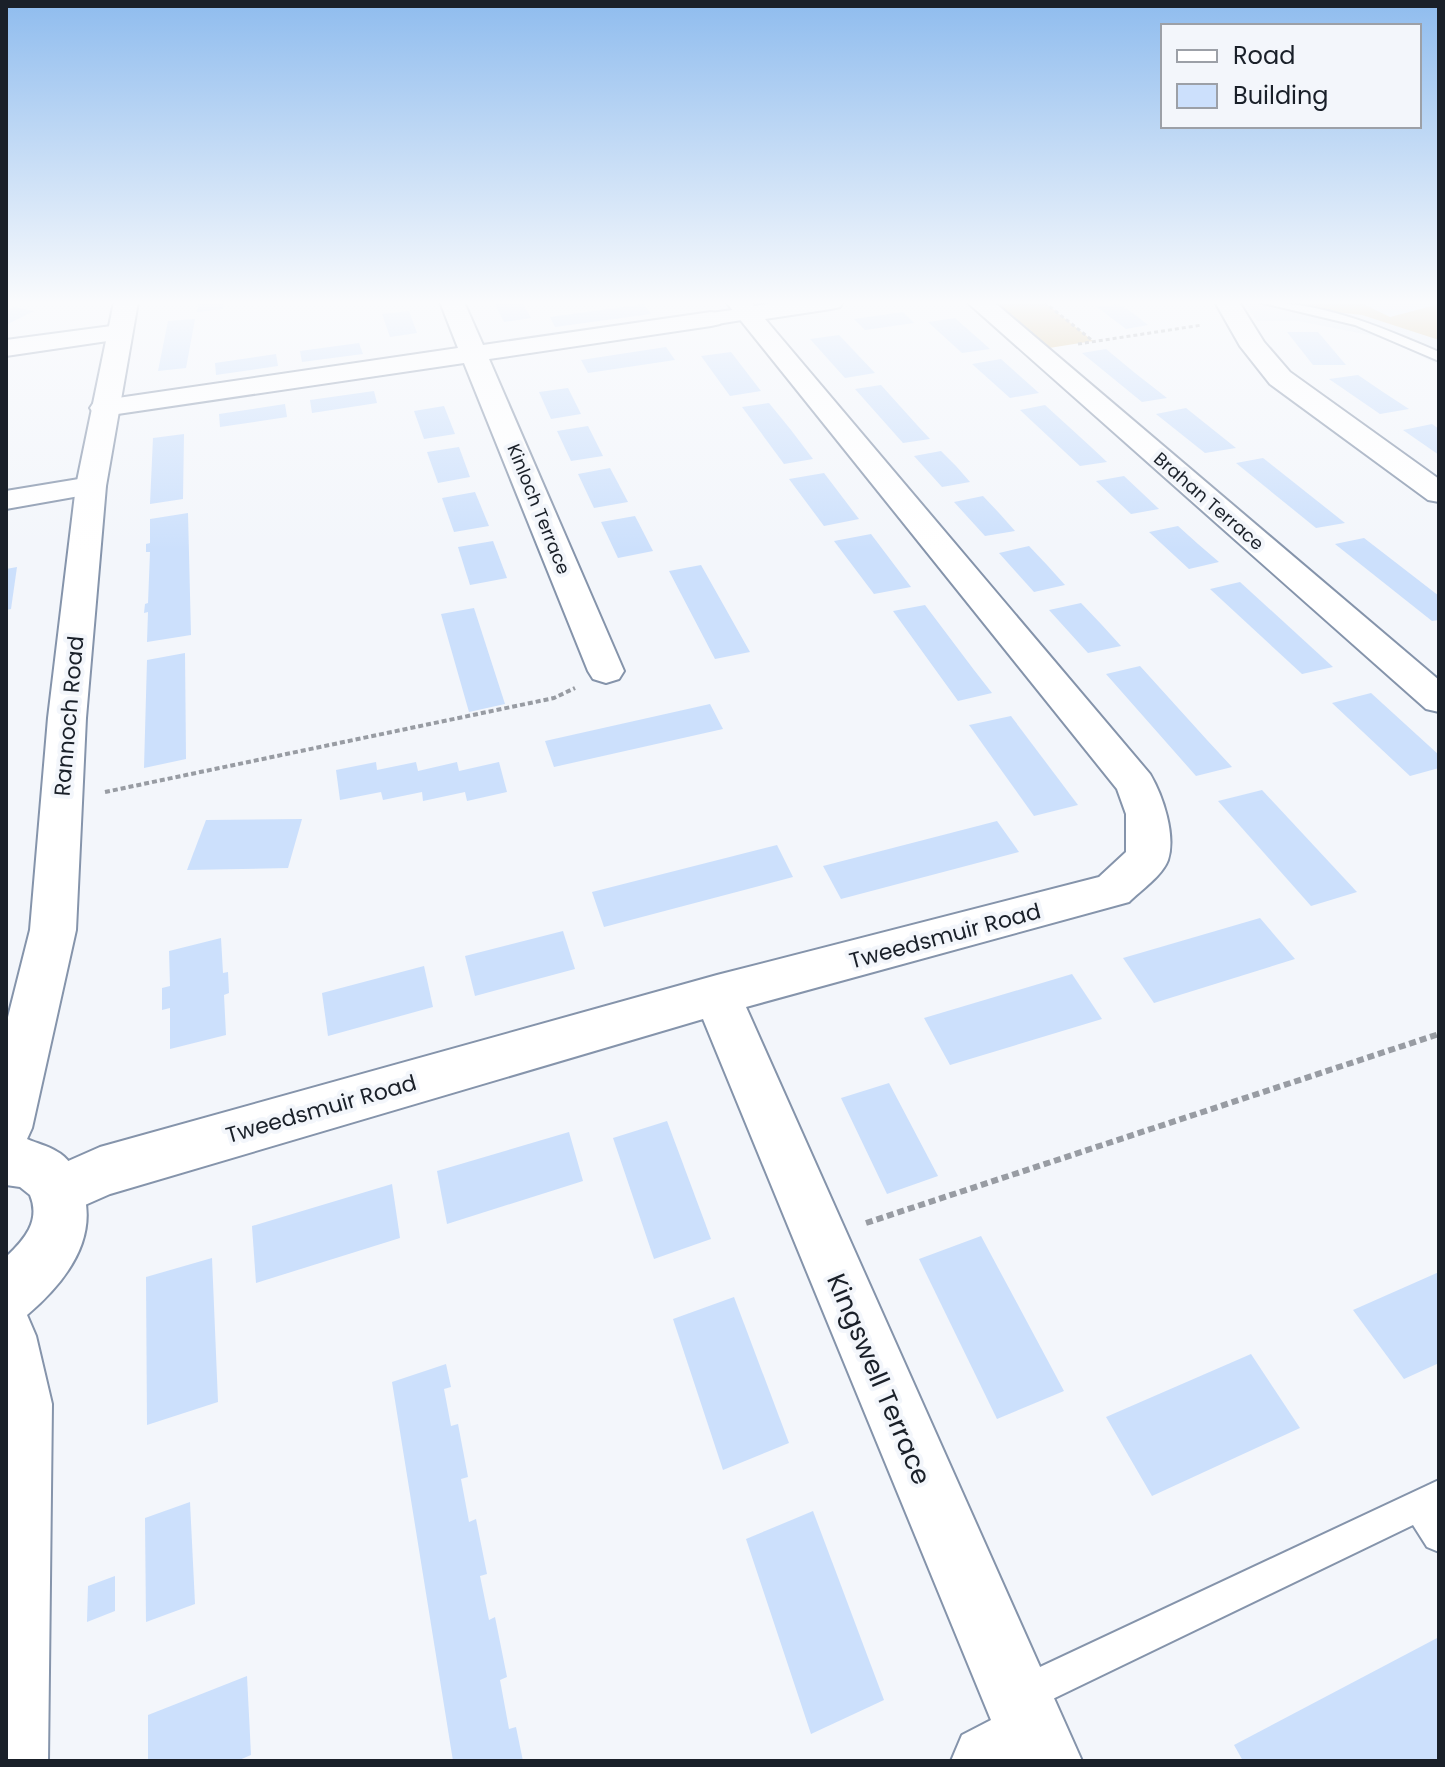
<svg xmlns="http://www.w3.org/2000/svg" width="1445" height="1767" viewBox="0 0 1445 1767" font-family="Poppins,sans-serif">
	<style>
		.built { fill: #e3ecf8 }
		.green { fill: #dac393 }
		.building { fill: #cce0fc }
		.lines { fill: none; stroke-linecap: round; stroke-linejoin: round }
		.service-casing { stroke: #8594ab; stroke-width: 4 }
		.pedestrian-casing { stroke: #8594ab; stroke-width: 4 }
		.minor-casing { stroke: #8594ab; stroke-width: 4 }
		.tertiary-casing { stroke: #8594ab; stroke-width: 4 }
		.path-far2 { stroke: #989ca3; stroke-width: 3; stroke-dasharray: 4 3; stroke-linecap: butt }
		.path-far1 { stroke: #989ca3; stroke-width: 4; stroke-dasharray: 5 3; stroke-linecap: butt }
		.path { stroke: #989ca3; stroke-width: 6; stroke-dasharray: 7 4; stroke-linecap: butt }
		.service { fill: #fff; fill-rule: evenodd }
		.pedestrian { fill: #fff; fill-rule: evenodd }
		.minor { fill: #fff; fill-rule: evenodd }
		.tertiary { fill: #fff; fill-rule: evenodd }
		.labels { text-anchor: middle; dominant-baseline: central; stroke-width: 8; stroke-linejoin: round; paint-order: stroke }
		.far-street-label { font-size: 18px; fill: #1a2029; stroke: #f3f6fb }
		.street-label { font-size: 22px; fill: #1a2029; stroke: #f3f6fb }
		.near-street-label { font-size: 26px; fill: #1a2029; stroke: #f3f6fb }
	</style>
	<rect width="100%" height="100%" fill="#f3f6fb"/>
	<polygon class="built" points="1243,302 1439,302 1439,365 1384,338 1298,321 1257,321"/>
	<g class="green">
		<polygon points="994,302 1044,302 1093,341 1049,348"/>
		<polygon points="1292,302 1359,302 1390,317 1439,304 1439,340 1362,315 1325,311"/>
	</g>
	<g class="building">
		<polygon points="199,302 224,302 223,309 197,312"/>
		<polygon points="494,302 522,302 531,318 504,322"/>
		<polygon points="644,304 651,314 555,327 550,317"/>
		<polygon points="1119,304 1134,314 1148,325 1126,329 1097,307"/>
		<polygon points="14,307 34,311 6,325 6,311"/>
		<polygon points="409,311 417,333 390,337 382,314"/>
		<polygon points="903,312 914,323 865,330 854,319"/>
		<polygon points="955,318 990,349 962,353 928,322"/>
		<polygon points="195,319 186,368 158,371 168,321"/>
		<polygon points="1287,332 1318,332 1346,365 1313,365"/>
		<polygon points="839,335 875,373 845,378 810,339"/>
		<polygon points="359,343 363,354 302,362 300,351"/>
		<polygon points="666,347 675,360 588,373 581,360"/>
		<polygon points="1106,349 1135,373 1167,398 1142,402 1082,353"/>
		<polygon points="731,352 761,391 730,396 701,356"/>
		<polygon points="276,354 278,366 216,375 215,363"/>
		<polygon points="1001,359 1039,393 1010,398 972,364"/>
		<polygon points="1358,375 1383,392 1409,409 1380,414 1329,379"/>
		<polygon points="881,385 917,425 930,439 903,443 855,389"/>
		<polygon points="568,388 581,414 551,419 539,392"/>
		<polygon points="374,391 377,403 312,413 310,400"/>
		<polygon points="769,403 791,430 813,459 784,464 742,407"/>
		<polygon points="285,404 287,417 220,427 219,414"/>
		<polygon points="1045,405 1091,447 1107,462 1080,466 1020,410"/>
		<polygon points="444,406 455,434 424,439 414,411"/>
		<polygon points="1186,408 1236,448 1205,453 1156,414"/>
		<polygon points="1432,424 1439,429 1439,455 1403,430"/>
		<polygon points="588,426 603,456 571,461 557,431"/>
		<polygon points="184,434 183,499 150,504 153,438"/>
		<polygon points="459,447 470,477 438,483 427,452"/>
		<polygon points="941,451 956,466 970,482 942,487 914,456"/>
		<polygon points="1263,458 1282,473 1345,523 1316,528 1236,463"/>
		<polygon points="610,468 628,502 594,508 578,474"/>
		<polygon points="824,473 859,519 824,526 789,479"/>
		<polygon points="1124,476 1141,492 1159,509 1131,514 1096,481"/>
		<polygon points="475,492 489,526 454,532 442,498"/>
		<polygon points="983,496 999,513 1015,531 985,536 954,502"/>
		<polygon points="188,513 191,635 147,642 148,612 144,613 145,604 148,603 150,552 146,552 146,544 150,543 150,519"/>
		<polygon points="635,516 653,551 618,558 601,522"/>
		<polygon points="1178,526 1198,544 1219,562 1189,569 1149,532"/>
		<polygon points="871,534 911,587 874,594 834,541"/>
		<polygon points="1364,538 1439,596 1439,620 1432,621 1335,544"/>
		<polygon points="493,541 507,578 470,585 458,547"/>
		<polygon points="1029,546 1047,565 1065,585 1034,592 999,553"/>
		<polygon points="701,565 737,629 750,652 715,659 669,571"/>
		<polygon points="17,567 11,609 6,610 6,569"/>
		<polygon points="1240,582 1285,623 1333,667 1302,674 1210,589"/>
		<polygon points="1081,603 1101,624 1121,646 1088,653 1049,610"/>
		<polygon points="925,605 974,670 992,693 958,701 893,611"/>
		<polygon points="474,608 505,704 469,712 441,614"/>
		<polygon points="185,653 186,759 144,768 147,660"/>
		<polygon points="1140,666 1207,740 1232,767 1196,776 1106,674"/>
		<polygon points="1371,693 1439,755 1439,768 1410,776 1332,703"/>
		<polygon points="710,704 723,729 554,767 545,741"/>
		<polygon points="1011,716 1078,805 1034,816 969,725"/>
		<polygon points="376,762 377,770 416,762 418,771 457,762 459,771 499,762 507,792 467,801 465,792 423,801 422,792 383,800 381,792 340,800 336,770"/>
		<polygon points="1262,790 1357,892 1311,906 1218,801"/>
		<polygon points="302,819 288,868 187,870 206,820"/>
		<polygon points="997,821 1019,852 841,899 823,866"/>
		<polygon points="777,845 793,877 604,927 592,892"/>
		<polygon points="1260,918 1295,959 1154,1003 1123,958"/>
		<polygon points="563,931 575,969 475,996 465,956"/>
		<polygon points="221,938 223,973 228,972 229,993 224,995 226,1035 170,1049 170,1008 162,1010 162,988 170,986 169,951"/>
		<polygon points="424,966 433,1007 328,1036 322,993"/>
		<polygon points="1072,974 1102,1019 950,1065 924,1018"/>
		<polygon points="889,1083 938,1176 887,1194 841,1098"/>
		<polygon points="667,1121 711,1239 654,1259 613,1138"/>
		<polygon points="569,1132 583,1181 447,1224 437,1171"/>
		<polygon points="392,1184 400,1238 256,1283 252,1226"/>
		<polygon points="981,1236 1064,1391 997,1419 919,1259"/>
		<polygon points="212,1258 218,1402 147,1425 146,1277"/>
		<polygon points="1439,1272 1439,1363 1404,1379 1353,1310"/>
		<polygon points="734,1297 789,1443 723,1470 673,1319"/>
		<polygon points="1251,1354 1300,1428 1152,1496 1106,1417"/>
		<polygon points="446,1364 451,1387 444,1389 451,1426 458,1424 468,1477 461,1479 469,1522 476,1519 487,1574 480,1576 489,1620 495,1617 507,1677 500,1680 509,1729 516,1727 523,1761 453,1761 392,1382"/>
		<polygon points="190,1502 195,1604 146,1622 145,1518"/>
		<polygon points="813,1511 884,1700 811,1734 746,1539"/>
		<polygon points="115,1576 115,1611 87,1622 88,1586"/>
		<polygon points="1439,1637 1439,1758 1435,1761 1243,1761 1234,1745"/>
		<polygon points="247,1676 251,1755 237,1761 148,1761 148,1715"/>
	</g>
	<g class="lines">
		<g class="service-casing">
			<g id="service">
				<path d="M1259,302C1323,302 1381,327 1439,352V361L1355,325Z"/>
				<polygon points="1439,1480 1439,1552 1427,1547 1413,1525 1034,1708 1021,1713 1008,1708 1003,1695 1008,1682"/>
			</g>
		</g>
		<g class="pedestrian-casing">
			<polygon id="pedestrian" points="747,308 757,314 754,318 711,325 701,319 711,313"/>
		</g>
		<g class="minor-casing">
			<g id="minor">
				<polygon points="440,302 464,302 483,345 711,312 720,314 723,319 720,324 711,326 489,359 624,671 619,679 606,683 593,679 588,671 464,363 104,416 94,414 90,408 94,402 104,400 458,348"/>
				<path d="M726,302H751L754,306L778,302H843L840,307L831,309L765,319L1150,774C1163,796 1176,835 1168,860C1162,876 1141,890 1129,902L746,1007L1082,1761H951L962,1735L991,1720L703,1019L110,1194L60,1216L41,1209L33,1191L41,1173L100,1147L717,975L1099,877L1126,852V814L1117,789Z"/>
				<polygon points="967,302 994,302 1439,680 1439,712 1426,709"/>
				<polygon points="1215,302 1239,302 1264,342 1290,372 1439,479 1439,502 1428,500 1270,384 1240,346"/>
				<polygon points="119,325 128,328 132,333 128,338 6,356 6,340"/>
				<polygon points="91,477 102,480 106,486 102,492 6,509 6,491"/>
			</g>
		</g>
		<g class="tertiary-casing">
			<path id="tertiary" d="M114,302H138L106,486L86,718L76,930L32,1128L27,1139C36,1143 48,1146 56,1151C68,1157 74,1168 79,1180C103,1234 67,1281 27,1315L36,1336L52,1404L48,1761H6V1257C24,1240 41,1221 30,1195L20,1187L6,1185V1025L30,930L48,718L76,486Z"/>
		</g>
		<g class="path-far2">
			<polyline points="1044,302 1093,341"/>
			<polyline points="1078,344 1202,325"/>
		</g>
		<polyline class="path-far1" points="105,792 554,698 575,688"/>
		<polyline class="path" points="866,1223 1439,1034"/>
		<use href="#service" class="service"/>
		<use href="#pedestrian" class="pedestrian"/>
		<use href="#minor" class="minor"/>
		<use href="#tertiary" class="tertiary"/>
	</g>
	<linearGradient id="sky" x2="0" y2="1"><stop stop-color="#8fbcee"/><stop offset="0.55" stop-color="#fafbfd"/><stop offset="1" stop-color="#fafbfd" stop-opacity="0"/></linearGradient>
	<rect width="1445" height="550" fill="url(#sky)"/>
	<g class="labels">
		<g class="far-street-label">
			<text transform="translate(1209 501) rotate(41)">Brahan Terrace</text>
			<text transform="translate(539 509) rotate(68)">Kinloch Terrace</text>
		</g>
		<g class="street-label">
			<text transform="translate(69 716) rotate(-85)">Rannoch Road</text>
			<text transform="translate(945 936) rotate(-15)">Tweedsmuir Road</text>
			<text transform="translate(321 1109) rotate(-16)">Tweedsmuir Road</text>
		</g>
		<g class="near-street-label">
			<text transform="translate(879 1379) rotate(67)">Kingswell Terrace</text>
		</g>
	</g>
	<rect width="1445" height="1767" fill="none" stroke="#1a2029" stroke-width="16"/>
	<rect x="1161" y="24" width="260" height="104" fill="#f3f6fb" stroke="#9ca0a7" stroke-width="2"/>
	<rect x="1177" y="50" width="40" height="12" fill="#ffffff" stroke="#9ca0a7" stroke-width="2"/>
	<text x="1233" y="64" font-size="24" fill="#1a2029">Road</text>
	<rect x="1177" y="84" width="40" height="24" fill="#cce0fc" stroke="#9ca0a7" stroke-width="2"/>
	<text x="1233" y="104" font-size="24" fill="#1a2029">Building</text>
</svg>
